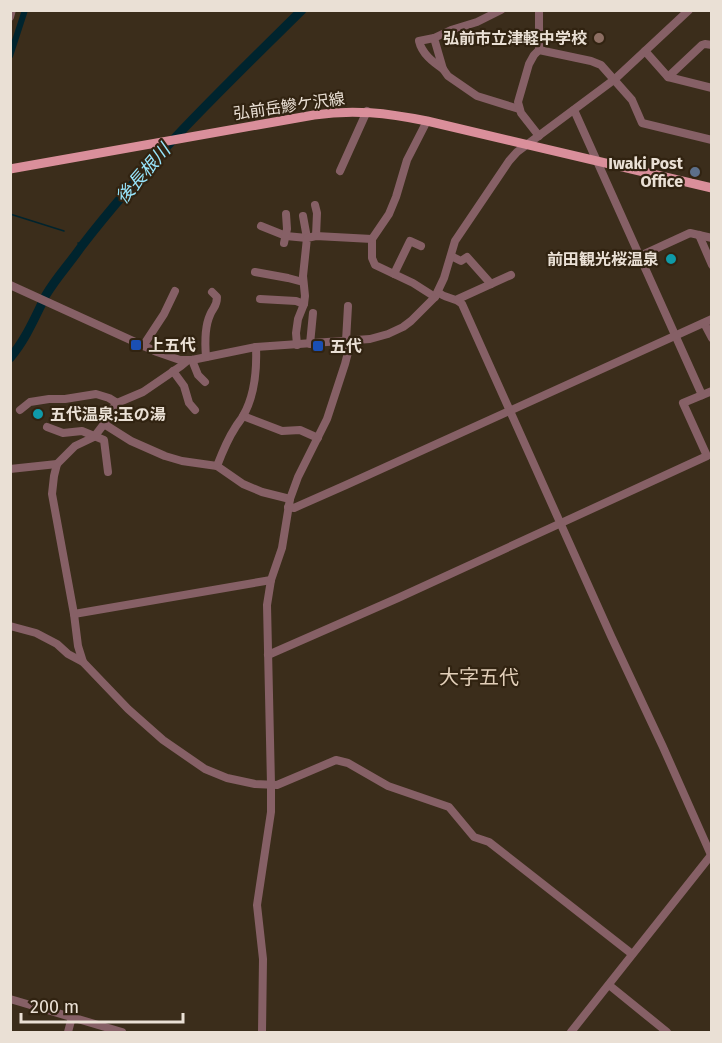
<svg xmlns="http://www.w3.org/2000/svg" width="722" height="1043" viewBox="0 0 722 1043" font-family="'Fira Sans','Noto Sans JP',sans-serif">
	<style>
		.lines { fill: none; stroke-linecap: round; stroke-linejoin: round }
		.stream { stroke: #00242e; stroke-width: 1.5 }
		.canal { stroke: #00242e; stroke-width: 6 }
		.river { stroke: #00242e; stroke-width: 9 }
		.minor { stroke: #866066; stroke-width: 8 }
		.major { stroke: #da8f9b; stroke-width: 9 }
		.education-dot { fill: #8d6e63; stroke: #312311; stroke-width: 2 }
		.service-dot { fill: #5c6f8a; stroke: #312311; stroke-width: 2 }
		.culture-dot { fill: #0f9aa8; stroke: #312311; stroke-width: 2 }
		.transit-dot { fill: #1a4fb4; stroke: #312311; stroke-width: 2 }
		.labels { text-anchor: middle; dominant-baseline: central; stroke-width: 4.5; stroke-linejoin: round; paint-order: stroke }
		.poi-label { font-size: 16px; font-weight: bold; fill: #eae0d5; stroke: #312311; text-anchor: end }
		.street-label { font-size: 16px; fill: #eae0d5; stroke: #312311 }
		.water-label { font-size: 18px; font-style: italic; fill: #97e5fc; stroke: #312311 }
		.quarter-label { font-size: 20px; fill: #e2cfb9; stroke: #312311 }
	</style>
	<rect width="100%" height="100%" fill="#3b2d1b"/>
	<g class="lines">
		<g class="stream">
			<polyline points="10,214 64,231"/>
			<polyline points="78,243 83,246"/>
		</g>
		<polyline class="canal" points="10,56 25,10"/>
		<path class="river" d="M10,358C26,339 35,317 46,295C56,278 70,263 81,247C147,161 225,86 302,10"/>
		<g class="minor">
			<polyline points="501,10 477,22 451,30 434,38 443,69 448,76 477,96 519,109"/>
			<polyline points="539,10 539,50 534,55 529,64 518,102 521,113 539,136"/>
			<polyline points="10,17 12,10"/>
			<path d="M434,38L419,41C422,54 433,62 443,69"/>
			<polyline points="539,50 591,61 601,65 632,100 642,123 712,140"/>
			<polyline points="645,51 668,77 712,88"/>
			<polyline points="668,77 702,45 705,44 712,45"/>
			<polyline points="574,110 702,395"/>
			<polyline points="427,121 407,160 396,197 389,214 372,239 372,258 375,265 413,283 435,297"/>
			<polyline points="340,171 367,111"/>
			<polyline points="315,205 317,213 316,236"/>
			<polyline points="261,226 286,236 307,238 303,216"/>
			<polyline points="699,235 712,265"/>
			<polyline points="284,243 287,229 286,214"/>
			<polyline points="451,256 461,261 467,257 491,284"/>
			<polyline points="640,256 690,233 712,238"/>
			<polyline points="255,272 288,278 303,282"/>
			<polyline points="394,274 410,241 421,246"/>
			<polyline points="10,285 157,352 180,360 192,360 256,347 370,339 388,334 403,327 411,321 435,297 444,278 455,241 509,161 517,152 615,79 689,10"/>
			<path d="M438,292C445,299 455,297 462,304L611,636L663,747L711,855"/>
			<polyline points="260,299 296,301 304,304"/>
			<polyline points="458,299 511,275"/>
			<polyline points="704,323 712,338"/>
			<polyline points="346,341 348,306"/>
			<polyline points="310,344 313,313"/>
			<polyline points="297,345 296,333 298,319 304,304 305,296 303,276 307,238 316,236 372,239"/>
			<polyline points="143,346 164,314 175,291"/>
			<path d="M206,357C205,345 205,326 210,315C213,307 217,307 217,297L212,292"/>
			<polyline points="192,360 198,375 205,382"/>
			<polyline points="173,371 184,386 189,403 195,410"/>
			<polyline points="20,410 30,402 49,399 65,399 96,394 109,398 117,403"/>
			<polyline points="243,416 282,431 300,430 318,438"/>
			<polyline points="104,424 131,441 165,456 182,461 217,466 243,484 262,492 290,499"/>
			<polyline points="47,427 63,433 82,431 104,440 108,472"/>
			<path d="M217,466C222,453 227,440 235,428C237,424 241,420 243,416C255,395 257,371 256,347"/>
			<polyline points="10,469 57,464"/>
			<polyline points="288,507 294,508 346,485 712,319"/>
			<polyline points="74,614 271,580"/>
			<polyline points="10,626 36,633 57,644 68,654 83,662 128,709 163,740 205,769 227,778 255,784 277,785 336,760 348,763 388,786 449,807 474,837 489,842 632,954"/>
			<polyline points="268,655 398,598 707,456 683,403 712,391"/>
			<polyline points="83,662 78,646 74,614 52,494 54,476 57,464 75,446 94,437 104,424 112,409 117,403 143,392 181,366 187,361"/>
			<polyline points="609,985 667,1032"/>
			<polyline points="10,999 122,1032"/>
			<polyline points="68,1032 72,1017"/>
			<polyline points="262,1032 263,959 257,905 271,812 271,784 267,605 271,580 282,548 290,499 298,477 327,419 345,364 351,341"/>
			<polyline points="571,1032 712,854"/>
		</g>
		<path class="major" d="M10,169L314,115C354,109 387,113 427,121L712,188"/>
	</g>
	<circle class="education-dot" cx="599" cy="38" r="6"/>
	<circle class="service-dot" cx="695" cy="172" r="6"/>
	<g class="culture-dot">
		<circle cx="671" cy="259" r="6"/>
		<circle cx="38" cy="414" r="6"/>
	</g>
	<g class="transit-dot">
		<rect x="130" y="339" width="12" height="12" rx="3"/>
		<rect x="312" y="340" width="12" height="12" rx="3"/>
	</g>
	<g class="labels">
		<g class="poi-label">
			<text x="587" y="38">弘前市立津軽中学校</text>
			<text x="683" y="163">Iwaki Post<tspan x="683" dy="18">Office</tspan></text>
			<text x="659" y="259">前田観光桜温泉</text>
			<text x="148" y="345" text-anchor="start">上五代</text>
			<text x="330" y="346" text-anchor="start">五代</text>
			<text x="50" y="414" text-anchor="start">五代温泉;玉の湯</text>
		</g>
		<g class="street-label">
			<text transform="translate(289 106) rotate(-8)">弘前岳鰺ケ沢線</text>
		</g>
		<g class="water-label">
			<text transform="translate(143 174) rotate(-49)">後長根川</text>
		</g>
		<g class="quarter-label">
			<text x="479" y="677">大字五代</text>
		</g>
	</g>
	<rect width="722" height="1043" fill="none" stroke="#eae0d5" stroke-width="24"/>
	<path d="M21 1013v9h162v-9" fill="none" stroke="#eae0d5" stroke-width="3"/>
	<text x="30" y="1013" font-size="18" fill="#eae0d5" stroke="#312311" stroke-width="4.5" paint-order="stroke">200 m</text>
</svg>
